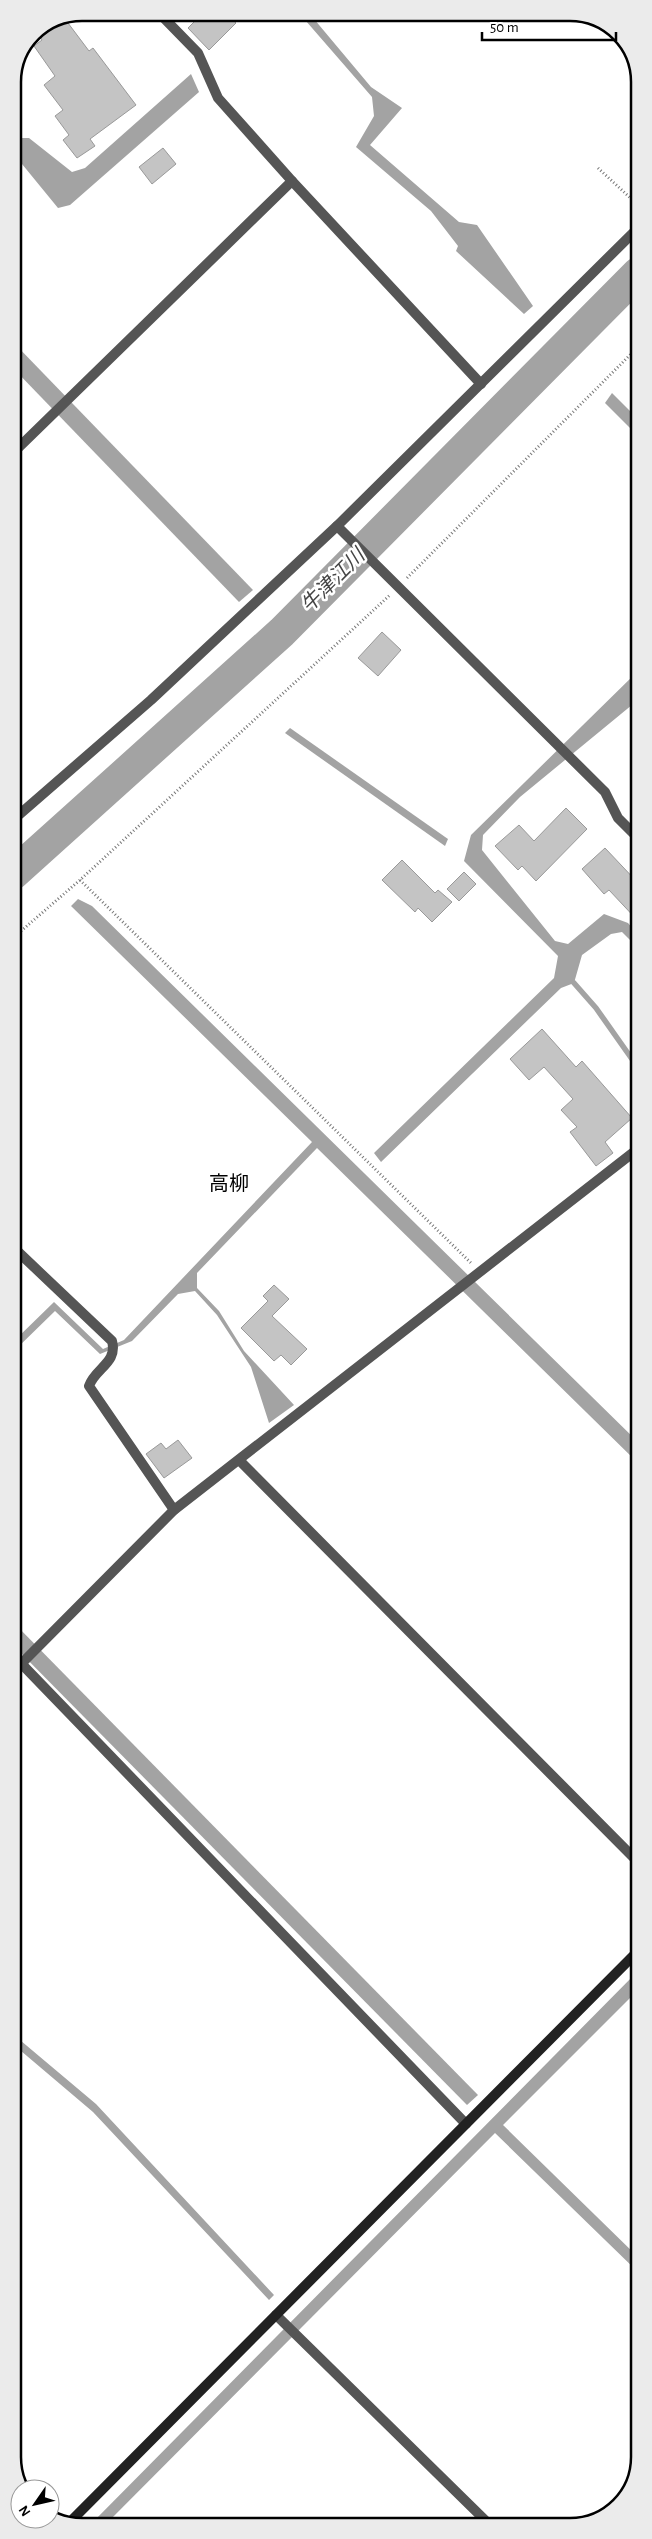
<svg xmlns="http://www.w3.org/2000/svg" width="652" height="2539" viewBox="0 0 652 2539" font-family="'Alegreya Sans','Noto Sans JP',sans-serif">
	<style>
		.water { fill: #a3a3a3 }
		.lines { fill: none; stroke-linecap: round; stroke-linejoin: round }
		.stream { stroke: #a3a3a3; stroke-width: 5.5 }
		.river { stroke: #a3a3a3; stroke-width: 32 }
		.building { fill: #c4c4c4; stroke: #999 }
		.path { stroke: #777; stroke-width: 3; stroke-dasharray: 1 2.5; stroke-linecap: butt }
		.street { stroke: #555; stroke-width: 10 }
		.secondary { stroke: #222; stroke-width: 10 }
		.labels { text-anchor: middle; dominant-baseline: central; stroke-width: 5; stroke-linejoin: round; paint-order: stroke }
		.water-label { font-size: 20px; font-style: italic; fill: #444; stroke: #fff }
		.neighbourhood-label { font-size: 20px; fill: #000; stroke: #fff }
		.rim { fill: none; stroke: #000; stroke-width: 2.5 }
	</style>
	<rect width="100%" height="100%" fill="#fff"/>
	<g class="water">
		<polygon points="299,13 309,13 371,87 402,108 370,145 459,222 477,225 533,306 524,314 456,251 458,246 431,211 356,147 374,116 372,97"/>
		<polygon points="191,74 199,92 70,205 58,208 13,153 13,138 29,138 72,172 85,168"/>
		<polygon points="13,342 253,590 239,602 13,368"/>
		<polygon points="612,393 638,419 638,436 605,403"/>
		<polygon points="638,671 638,700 520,797 483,835 482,850 555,941 568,944 604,914 628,923 639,936 639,949 622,932 611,934 582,955 574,983 561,988 381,1162 374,1153 554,978 558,956 464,861 471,835"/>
		<polygon points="290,728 448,839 445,846 285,733"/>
		<polygon points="78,899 92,906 639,1443 639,1464 317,1148 197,1273 197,1288 219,1311 244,1351 294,1405 269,1423 251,1367 217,1315 195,1291 178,1294 132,1341 100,1354 55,1311 13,1352 13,1342 54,1302 103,1349 124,1340 312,1142 71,906"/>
		<polygon points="13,1622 478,2095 467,2105 13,1645"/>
		<polygon points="639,1970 639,1989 503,2125 639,2258 639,2273 495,2133 104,2526 89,2526"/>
		<polygon points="14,2035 96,2104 274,2295 269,2300 93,2112 14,2045"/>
	</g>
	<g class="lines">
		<polyline class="stream" points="574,983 596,1008 639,1069"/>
		<polyline class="river" points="13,874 282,632 638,273"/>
	</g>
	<g class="building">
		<polygon points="186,13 225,13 236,23 209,50 188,28 195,21"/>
		<polygon points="65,19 89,51 93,48 136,105 90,139 95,146 77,158 63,140 69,135 55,116 63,110 44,85 55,76 34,46 42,40 36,31"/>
		<polygon points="163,148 176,164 152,184 139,167"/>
		<polygon points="382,632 401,650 378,676 358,658"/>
		<polygon points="566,808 587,829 536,881 522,866 518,870 495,846 519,825 534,841"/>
		<polygon points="605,848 639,884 639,922 609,890 604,894 582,869"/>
		<polygon points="402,860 435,893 438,890 452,902 432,922 418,908 415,912 382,880"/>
		<polygon points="464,872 476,884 459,901 447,889"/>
		<polygon points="542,1029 576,1067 582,1061 632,1118 605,1142 613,1153 596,1166 570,1132 577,1127 561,1110 573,1099 544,1067 529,1080 510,1059"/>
		<polygon points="274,1285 289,1299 272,1316 307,1349 291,1365 281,1355 274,1361 241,1328 268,1301 263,1296"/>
		<polygon points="178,1440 192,1458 164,1478 146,1454 161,1443 166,1449"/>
	</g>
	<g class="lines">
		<g class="path">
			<polyline points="598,168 638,205"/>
			<polyline points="407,578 638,347"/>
			<polyline points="80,880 471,1263"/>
			<polyline points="13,938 80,880 390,595"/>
		</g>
		<g class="street">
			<polyline points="159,13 198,53 218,98 292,181 481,384"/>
			<polyline points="13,453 292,181"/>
			<polyline points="337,526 605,792 618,818 639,839"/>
			<polyline points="13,820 151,700 337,526 638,228"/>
			<path d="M13,1247L112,1341C118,1363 95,1368 89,1386L174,1510"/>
			<polyline points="239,1460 639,1863"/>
			<polyline points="13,1655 466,2124"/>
			<polyline points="22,1663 174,1510 639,1148"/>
			<polyline points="276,2315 490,2525"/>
		</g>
		<polyline class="secondary" points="69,2523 639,1950"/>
	</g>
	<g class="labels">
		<g class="water-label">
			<text transform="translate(333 581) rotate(-45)">牛津江川</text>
		</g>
		<g class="neighbourhood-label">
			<text x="229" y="1184">高柳</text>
		</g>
	</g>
	<path d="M0 0H652V2539H0ZM82 21H570A61 61 0 0 1 631 82V2457A61 61 0 0 1 570 2518H82A61 61 0 0 1 21 2457V82A61 61 0 0 1 82 21Z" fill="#ebebeb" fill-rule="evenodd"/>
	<path class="rim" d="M82 21H570A61 61 0 0 1 631 82V2457A61 61 0 0 1 570 2518H82A61 61 0 0 1 21 2457V82A61 61 0 0 1 82 21Z"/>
	<g transform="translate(35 2504) rotate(236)"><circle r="24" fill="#ffffff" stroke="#999999"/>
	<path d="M0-4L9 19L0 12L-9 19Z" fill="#000000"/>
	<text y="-8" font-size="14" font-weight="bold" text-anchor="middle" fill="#000000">N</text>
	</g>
	<path d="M482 32v8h134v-8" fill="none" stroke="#000000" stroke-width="2.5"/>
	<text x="490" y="32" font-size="15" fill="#000000" stroke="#ffffff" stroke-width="4" paint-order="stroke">50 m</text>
</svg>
